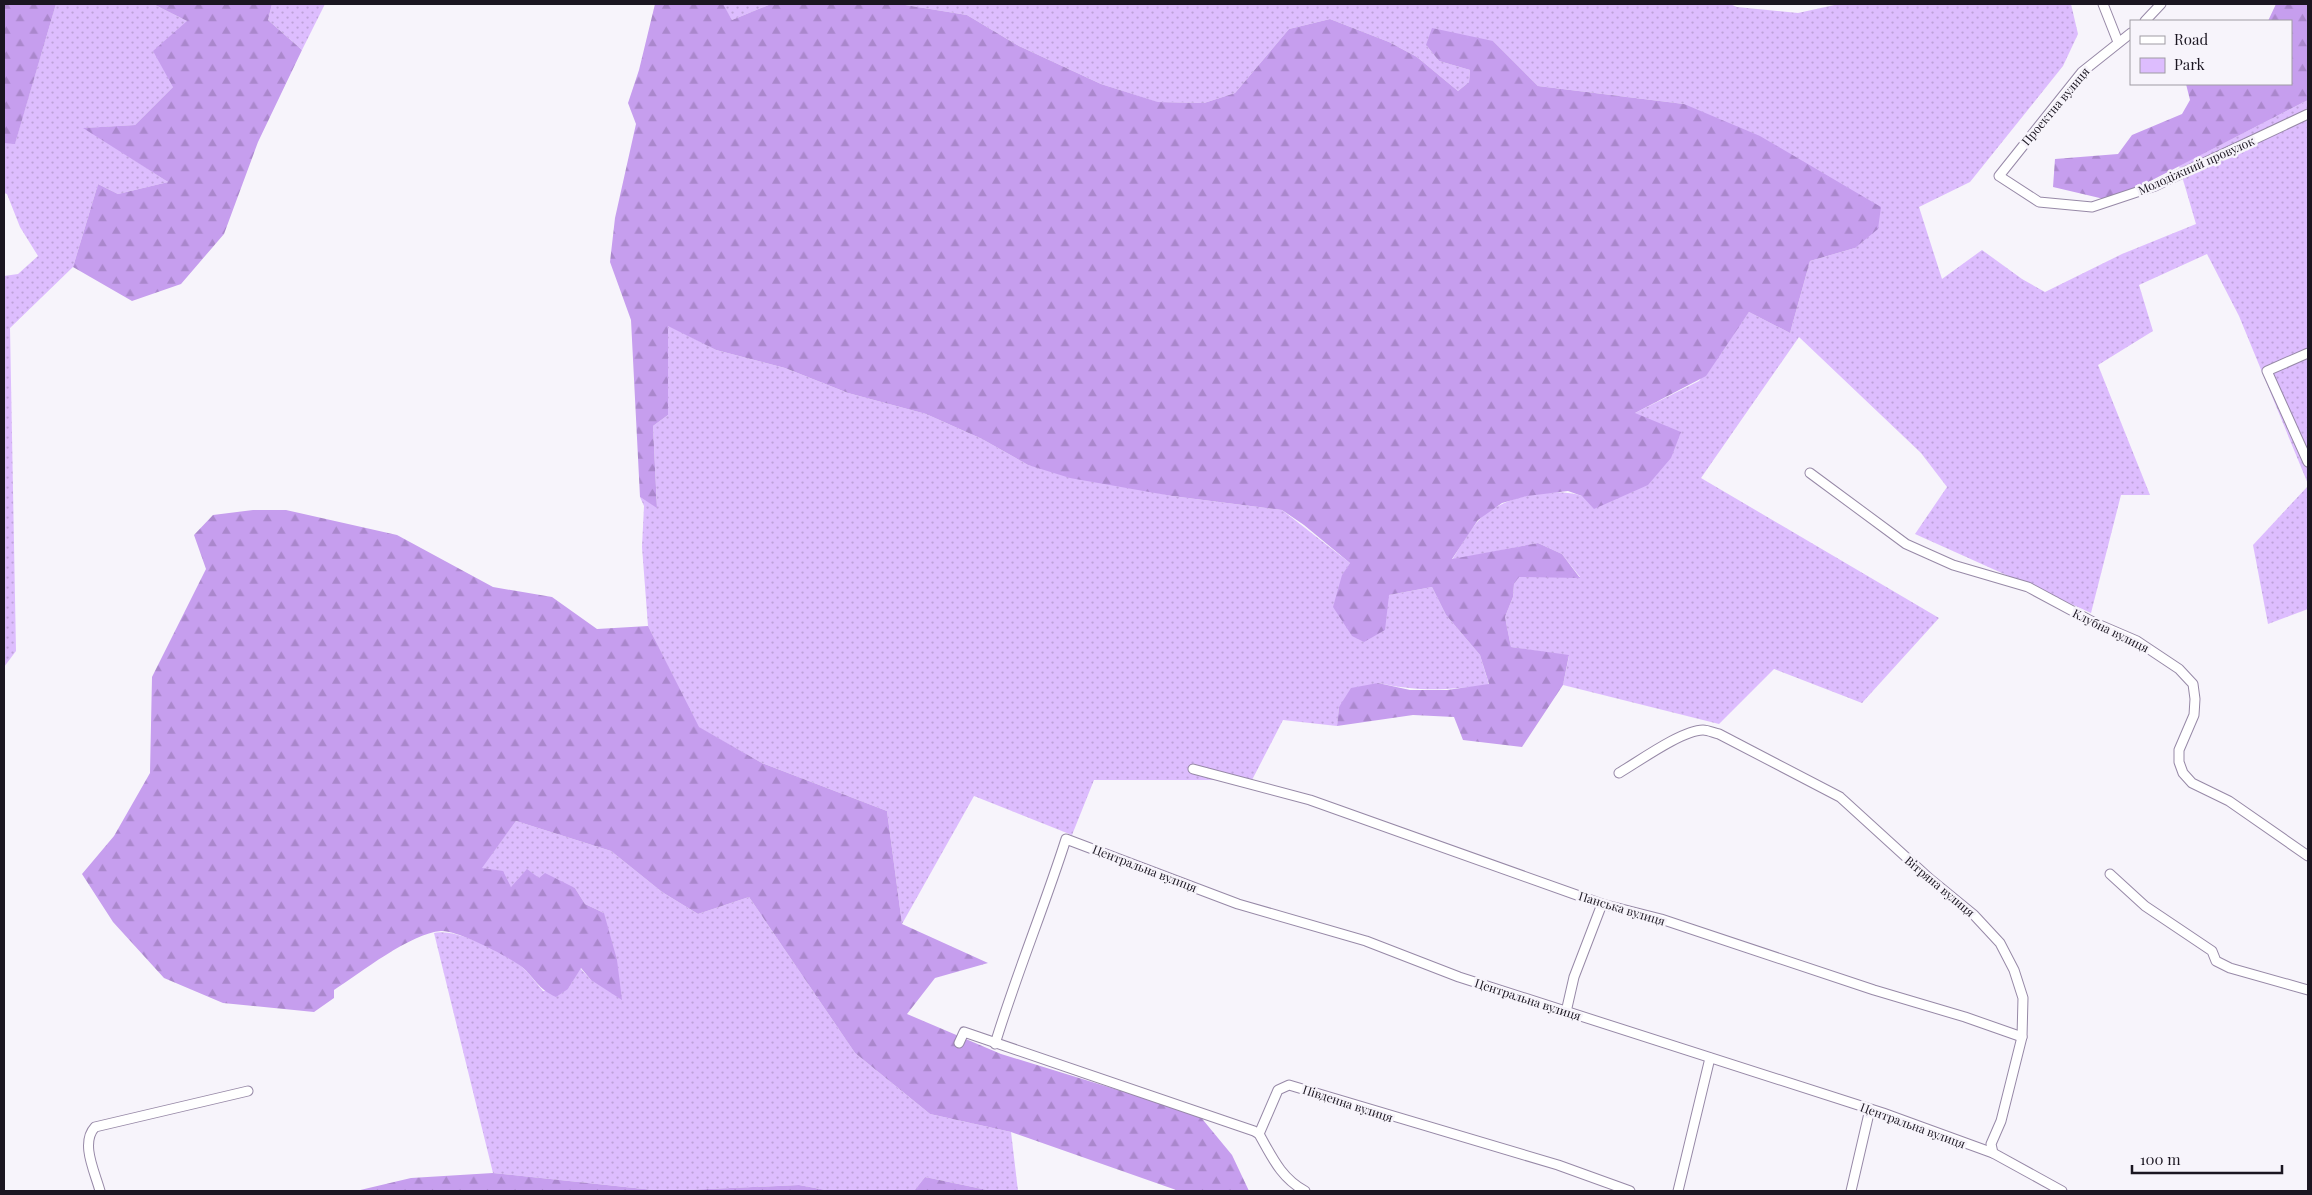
<svg xmlns="http://www.w3.org/2000/svg" width="2312" height="1195" viewBox="0 0 2312 1195" font-family="'Playfair Display',serif">
	<style>
		.green { fill: url(#green-dots) }
		.forest { fill: url(#forest-firs) }
		.lines { fill: none; stroke-linecap: round; stroke-linejoin: round }
		.street-casing { stroke: #9789a7; stroke-width: 11 }
		.street { stroke: #fff; stroke-width: 9 }
		.labels { text-anchor: middle; dominant-baseline: central; stroke-width: 5; stroke-linejoin: round; paint-order: stroke }
		.street-label { font-size: 12px; fill: #1b1621; stroke: #f7f4fb }
	</style>
	<defs>
		<pattern id="green-dots" width="8" height="8" patternUnits="userSpaceOnUse" patternTransform="scale(1.25)"><rect width="8" height="8" fill="#ddbdfe"/><path d="M2 2h.1M6 6h.1" fill="none" stroke="#bda2d9" stroke-width="1.8" stroke-linecap="round"/></pattern>
		<pattern id="forest-firs" width="22" height="20" patternUnits="userSpaceOnUse" patternTransform="scale(1.25)"><rect width="22" height="20" fill="#c69eee"/><path d="M5 1l3.5 6h-7zM16 11l3.5 6h-7z" fill="#aa87cc"/></pattern>
	</defs>
	<rect width="100%" height="100%" fill="#f7f4fb"/>
	<g class="green">
		<polygon points="56,4 153,4 187,21 173,87 135,125 85,128 168,182 118,194 98,184 73,267 10,328 16,651 4,667 4,276 18,274 38,256 20,227 7,194 4,193 4,143 15,143"/>
		<polygon points="272,4 325,4 302,50 268,20"/>
		<polygon points="722,4 778,4 771,4 732,20"/>
		<path d="M899,4H1730L1737,7L1798,13L1839,4H2071L2078,34L2063,66L1970,182L1919,207L1942,279L1982,250L2022,279L2045,292L2122,254L2196,224L2179,166L2308,100V484L2239,316L2207,254L2139,285L2153,331L2098,365L2150,495H2121L2091,613L1915,534L1947,487L1921,453L1799,337L1701,478L1939,618L1862,703L1774,669L1719,724L1563,685L1569,656L1511,647L1505,617L1513,597L1514,584L1518,577H1580L1562,554L1538,543L1452,560C1460,547 1468,533 1478,521C1498,497 1553,486 1582,496L1635,413L1699,381L1749,312L1790,333L1810,261L1855,248L1684,104L1538,86L1493,41L1426,45L1439,61L1470,70L1469,82L1458,91L1417,57L1389,42L1330,19L1289,29L1235,93L1204,103L1157,102L1101,84L1019,46L967,15Z"/>
		<path d="M668,325L716,350L785,368L848,393L926,414L982,439L1028,465L1172,496L1282,510L1350,563L1342,576L1389,595L1432,587L1446,615L1480,655L1489,685C1446,690 1421,692 1378,683L1339,707L1337,726L1283,720L1252,780H1094L1072,835L974,796L902,924L887,811L762,763L698,727L648,626L642,547L644,506L640,497L657,507L653,426L668,415Z"/>
		<polygon points="2308,486 2308,609 2268,624 2253,545"/>
		<path d="M516,821L611,851L662,892L698,914L749,897L855,1053L930,1114L1011,1132L1018,1191H992L925,1177L914,1191H831L799,1185L663,1191L493,1173L434,933C455,928 505,952 522,967C530,974 536,983 543,991L568,989L580,968L591,980L604,913L585,904L575,888L539,878L511,887L481,868Z"/>
	</g>
	<g class="forest">
		<polygon points="4,4 56,4 15,144 4,143"/>
		<polygon points="153,4 272,4 268,20 302,50 258,142 224,234 181,284 132,301 73,267 98,184 118,194 168,182 83,128 135,125 173,87 153,51 187,21"/>
		<polygon points="655,4 723,4 732,20 771,4 899,4 967,15 1019,46 1101,84 1158,102 1204,103 1235,93 1289,29 1330,19 1389,42 1417,57 1458,91 1469,82 1470,70 1439,61 1426,45 1432,28 1493,41 1538,86 1684,104 1760,136 1881,207 1878,229 1855,248 1810,261 1790,333 1749,312 1706,376 1635,413 1681,432 1671,458 1648,485 1594,509 1582,496 1568,491 1527,496 1502,503 1478,520 1452,559 1538,543 1562,554 1580,578 1519,577 1514,584 1513,597 1505,617 1511,647 1569,655 1563,685 1522,747 1463,740 1454,717 1413,715 1337,726 1339,707 1351,688 1378,683 1410,690 1447,690 1489,684 1480,655 1446,615 1432,587 1389,595 1385,630 1364,642 1352,636 1333,607 1342,575 1350,563 1304,525 1282,510 1172,496 1070,478 1028,465 982,439 926,414 848,393 785,368 716,350 668,326 668,415 653,426 657,508 640,497 631,320 610,262 615,218 636,124 628,103 639,70"/>
		<polygon points="2276,4 2308,4 2308,100 2125,194 2104,199 2053,187 2055,159 2118,154 2132,135 2182,114 2190,100 2186,84 2291,84 2291,21 2268,21"/>
		<path d="M253,510H286L397,535L493,587L552,597L597,629L648,626L699,727L762,763L887,811L902,924L988,963L935,978L907,1014L1001,1054L1199,1115L1232,1155L1249,1191H1179L1011,1132L930,1114L855,1053L749,897L698,914L662,892L611,851L516,821L482,868L503,871L511,887L527,869L539,878L545,873L575,888L585,904L604,913L617,960L622,1000L591,980L581,968L568,989L556,997C538,989 535,978 522,967C508,956 457,930 441,931C411,933 360,973 334,990V998L314,1012L223,1003L164,978L113,922L82,874L114,836L150,773L152,677L206,569L194,535L213,515Z"/>
		<polygon points="493,1173 663,1191 799,1185 831,1191 356,1191 411,1178"/>
		<polygon points="925,1177 992,1191 914,1191"/>
	</g>
	<g class="lines">
		<g class="street-casing">
			<g id="street">
				<polyline points="2103,4 2118,42"/>
				<polyline points="2145,21 2161,4"/>
				<polyline points="2131,33 2082,72 1999,176 2039,202 2092,207 2155,186 2308,114"/>
				<polyline points="2308,353 2267,371 2308,462"/>
				<polyline points="1810,473 1906,544 1953,565 2028,587 2095,623 2137,641 2179,669 2193,684 2195,699 2194,715 2179,750 2179,762 2183,773 2192,783 2229,801 2308,856"/>
				<polyline points="1193,769 1310,800 1602,904 1661,919 1874,990 1965,1017 2022,1037"/>
				<path d="M1619,773C1638,762 1682,730 1703,730C1708,730 1714,733 1719,734L1840,797L1930,879L1974,915L2000,943L2014,970L2023,998L2022,1037L2001,1121L1991,1144L1993,1153L2062,1191"/>
				<polyline points="2110,874 2145,906 2212,951 2216,961 2230,968 2308,990"/>
				<polyline points="1566,1012 1574,977 1602,904"/>
				<path d="M959,1043L964,1032L1254,1131L1259,1134C1272,1157 1281,1178 1305,1191"/>
				<path d="M995,1044C1016,975 1044,908 1066,839L1238,904L1366,941L1459,977L1883,1113L1993,1153"/>
				<polyline points="1259,1134 1278,1090 1289,1085 1558,1165 1630,1191"/>
				<path d="M100,1191C95,1172 80,1143 95,1127L248,1091"/>
				<polyline points="1678,1191 1710,1058"/>
				<polyline points="1851,1191 1870,1109"/>
			</g>
		</g>
		<use href="#street" class="street"/>
	</g>
	<g class="labels">
		<g class="street-label">
			<text transform="translate(2055 106) rotate(-50)">Проектна вулиця</text>
			<text transform="translate(2196 165) rotate(-24)">Молодіжний провулок</text>
			<text transform="translate(2111 630) rotate(26)">Клубна вулиця</text>
			<text transform="translate(1145 868) rotate(21)">Центральна вулиця</text>
			<text transform="translate(1940 886) rotate(40)">Вітряна вулиця</text>
			<text transform="translate(1622 908) rotate(17)">Панська вулиця</text>
			<text transform="translate(1528 999) rotate(18)">Центральна вулиця</text>
			<text transform="translate(1348 1103) rotate(18)">Південна вулиця</text>
			<text transform="translate(1913 1125) rotate(20)">Центральна вулиця</text>
		</g>
	</g>
	<rect width="2312" height="1195" fill="none" stroke="#1b1621" stroke-width="10"/>
	<rect x="2130" y="20" width="162" height="65" fill="#f7f4fb" stroke="#9f9ba4"/>
	<rect x="2140" y="36" width="25" height="8" fill="#ffffff" stroke="#9f9ba4"/>
	<text x="2174" y="45" font-size="15" fill="#1b1621">Road</text>
	<rect x="2140" y="58" width="25" height="15" fill="#ddbdfe" stroke="#9f9ba4"/>
	<text x="2174" y="70" font-size="15" fill="#1b1621">Park</text>
	<path d="M2132 1165v8h150v-8" fill="none" stroke="#1b1621" stroke-width="2.5"/>
	<text x="2140" y="1165" font-size="15" fill="#1b1621" stroke="#f7f4fb" stroke-width="4" paint-order="stroke">100 m</text>
</svg>
